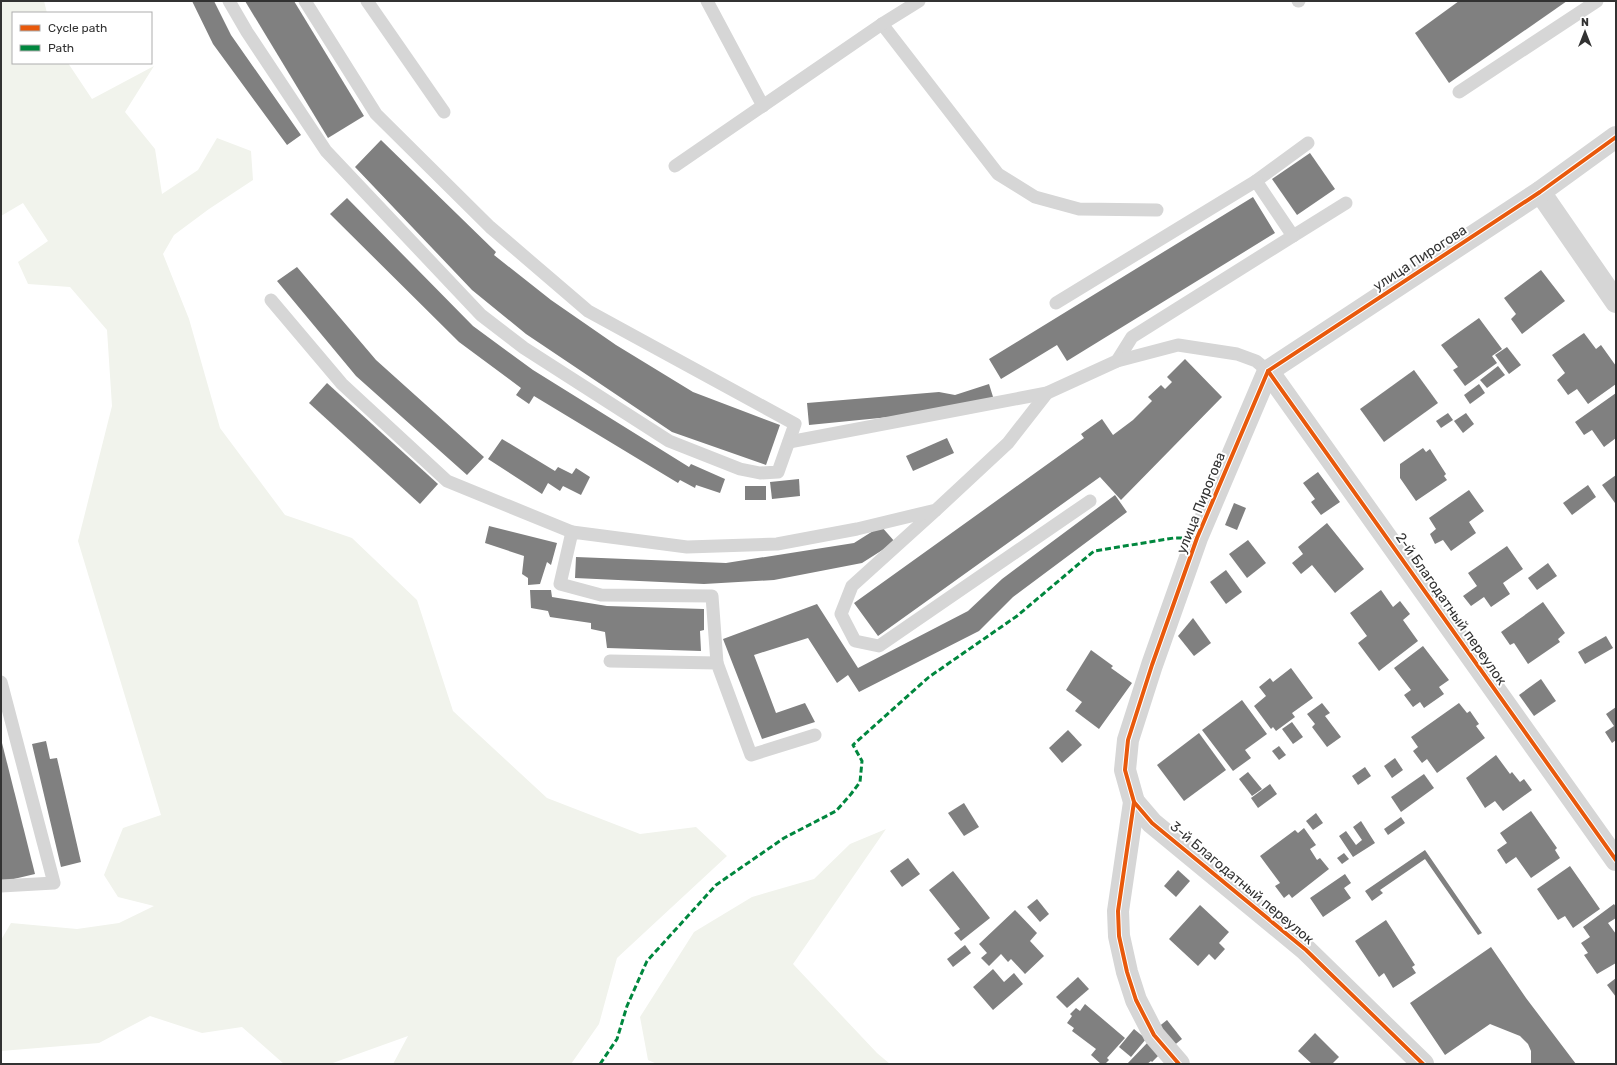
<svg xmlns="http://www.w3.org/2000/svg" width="1617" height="1065" viewBox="0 0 1617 1065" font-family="Rubik,sans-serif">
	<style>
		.green { fill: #f1f3ec }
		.building { fill: #808080 }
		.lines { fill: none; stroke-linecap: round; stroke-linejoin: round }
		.lane { stroke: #d6d6d6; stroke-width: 13 }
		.street { stroke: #d6d6d6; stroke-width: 22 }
		.quiet { stroke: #00873e; stroke-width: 3; stroke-dasharray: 6 3; stroke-linecap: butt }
		.cycleway-casing { stroke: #fff; stroke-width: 6 }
		.cycleway { stroke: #e8590c; stroke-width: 4 }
		.labels { text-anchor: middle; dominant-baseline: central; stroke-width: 4; stroke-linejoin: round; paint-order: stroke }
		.street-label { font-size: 14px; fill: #323232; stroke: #fff }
	</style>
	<rect width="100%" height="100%" fill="#fff"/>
	<g class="green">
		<polygon points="1,1 44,1 47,13 13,13 13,63 68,63 92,99 154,66 125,112 155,149 162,194 198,170 217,138 251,151 253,180 209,209 174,235 163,254 189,319 220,428 285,515 352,538 417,600 453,711 547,798 640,834 696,827 727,856 617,958 599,1024 571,1064 393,1064 408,1036 330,1064 284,1064 242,1027 202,1033 150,1016 99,1043 1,1051 1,940 11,923 77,929 119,923 154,906 118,897 104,875 123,828 161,815 78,541 112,406 107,330 70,287 28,284 18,262 48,241 23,203 1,216"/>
		<polygon points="886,829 793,964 877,1053 890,1064 657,1064 648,1060 640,1017 694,932 752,897 814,879 850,844"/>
	</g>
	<g class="building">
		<polygon points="192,1 214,1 231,35 301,135 287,145 213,44"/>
		<polygon points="245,1 294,1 364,116 328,138"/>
		<polygon points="1459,1 1567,1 1449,83 1415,33"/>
		<polygon points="381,140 496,252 494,255 551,300 616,345 693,392 780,425 766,465 672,432 526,334 472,290 355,167"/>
		<polygon points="1310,153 1335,189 1297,215 1272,179"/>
		<polygon points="1253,197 1275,233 1067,361 1057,345 1001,379 989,359"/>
		<polygon points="347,198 473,326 533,370 689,467 691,464 725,479 720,493 696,485 695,488 680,480 678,483 534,396 529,404 516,395 521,388 459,342 330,214"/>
		<polygon points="297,267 376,360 484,457 467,475 356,376 277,281"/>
		<polygon points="1541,270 1565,301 1522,334 1511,319 1516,314 1504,298"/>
		<polygon points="1479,318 1502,349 1492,356 1497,363 1465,386 1453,370 1458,367 1441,345"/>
		<polygon points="1584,333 1596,349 1601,345 1616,366 1616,384 1588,404 1577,389 1568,395 1557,380 1565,373 1552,355"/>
		<polygon points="1507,347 1521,365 1509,374 1495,355"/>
		<polygon points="1185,359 1222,397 1121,500 1100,477 878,636 854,603 1084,438 1081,434 1102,419 1113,435 1133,420 1152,401 1148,397 1161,385 1165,389 1172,382 1167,377"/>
		<polygon points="1498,366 1505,375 1487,388 1480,380"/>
		<polygon points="1414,370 1438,403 1384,442 1360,409"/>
		<polygon points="327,383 438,484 420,504 309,403"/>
		<polygon points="989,384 994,400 960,410 809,425 807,403 939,392 955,395"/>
		<polygon points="1479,384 1485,393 1470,404 1464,395"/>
		<polygon points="1616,393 1616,438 1604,447 1592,430 1584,435 1575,422"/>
		<polygon points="1448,413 1453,420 1441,428 1436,421"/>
		<polygon points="1466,413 1474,424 1463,433 1454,421"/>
		<polygon points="947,438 954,453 913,471 906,456"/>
		<polygon points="502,439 555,471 558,467 572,474 576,468 590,477 581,495 563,486 560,491 548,483 542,494 488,459"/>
		<polygon points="1423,448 1426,452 1430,449 1446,474 1444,476 1447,480 1416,501 1400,478 1400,464"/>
		<polygon points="1318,472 1340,502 1321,515 1311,502 1315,499 1303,483"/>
		<polygon points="1616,475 1616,502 1615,503 1602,485"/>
		<polygon points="799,479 800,496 772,499 770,482"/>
		<polygon points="1588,485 1596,497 1572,515 1563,503"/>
		<rect x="745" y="486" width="21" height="14"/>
		<polygon points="1469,490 1484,511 1469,522 1476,533 1451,551 1443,540 1435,544 1430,534 1436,529 1429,518"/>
		<polygon points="1115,495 1127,512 1013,597 979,631 859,692 848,675 837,683 808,638 754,655 776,713 805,703 815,722 762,739 723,639 817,604 858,668 968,611 1002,579"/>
		<polygon points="1234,503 1246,508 1237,530 1225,525"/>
		<polygon points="1327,523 1364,569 1335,593 1312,565 1301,574 1292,563 1303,554 1298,547"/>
		<polygon points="489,526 557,543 551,565 547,562 540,584 528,585 528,578 522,574 524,556 485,543"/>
		<polygon points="881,526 895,542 862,563 774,580 704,584 575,578 576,557 726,563 854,543"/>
		<polygon points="1248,540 1266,563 1247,578 1229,554"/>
		<polygon points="1507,546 1523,569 1503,583 1510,594 1491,607 1484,597 1471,606 1463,596 1477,586 1468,573"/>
		<polygon points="1548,563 1557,576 1537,590 1528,578"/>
		<polygon points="1226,570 1242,592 1226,604 1210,582"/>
		<polygon points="530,590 551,590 552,597 607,606 704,609 704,630 700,631 701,651 607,648 605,632 591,629 591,623 550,617 548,611 531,608"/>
		<polygon points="1381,590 1393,607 1400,601 1410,614 1403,620 1418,641 1379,671 1358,643 1367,636 1350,613"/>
		<polygon points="1543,602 1565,633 1558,639 1560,642 1528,664 1514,643 1510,645 1501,632"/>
		<polygon points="1193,618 1211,643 1194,656 1178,636"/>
		<polygon points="1606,636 1613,648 1585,664 1578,652"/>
		<polygon points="1423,646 1449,680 1439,687 1444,694 1424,708 1420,702 1413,707 1404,695 1411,690 1394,668"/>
		<polygon points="1091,650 1113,666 1111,668 1132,683 1099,729 1075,711 1082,702 1066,690"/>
		<polygon points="1291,668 1313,698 1292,713 1295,717 1276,731 1273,727 1271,729 1254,706 1266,696 1259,687 1270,678 1273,682"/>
		<polygon points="1541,679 1556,701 1534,716 1519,695"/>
		<polygon points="1242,700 1267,734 1245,750 1251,758 1233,771 1202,730"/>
		<polygon points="1322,703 1330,713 1325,716 1341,737 1327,747 1312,727 1315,724 1307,714"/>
		<polygon points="1459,703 1467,713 1470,711 1479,724 1476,726 1485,738 1437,773 1427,759 1422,763 1413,751 1418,747 1411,737"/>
		<polygon points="1616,707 1616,740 1612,743 1605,732 1614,726 1606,714"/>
		<polygon points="1292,722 1303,737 1293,744 1282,729"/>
		<polygon points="1068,730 1082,745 1062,763 1049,748"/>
		<polygon points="1199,733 1226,770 1184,801 1157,765"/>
		<polygon points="1,739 35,874 1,882"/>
		<polygon points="46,741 50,759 57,758 81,862 61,867 32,744"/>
		<polygon points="1279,746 1286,755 1279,760 1272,751"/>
		<polygon points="1496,755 1510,774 1512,772 1520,782 1524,779 1532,790 1503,811 1495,801 1485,808 1466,778"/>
		<polygon points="1395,758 1403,770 1392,778 1384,766"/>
		<polygon points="1365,767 1371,776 1358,785 1352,776"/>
		<polygon points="1248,772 1262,789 1252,796 1239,779"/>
		<polygon points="1424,774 1434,788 1401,812 1391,797"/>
		<polygon points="1270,784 1277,794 1258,808 1251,798"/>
		<polygon points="964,803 979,827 964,836 948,813"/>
		<polygon points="1531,811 1557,848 1555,850 1560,858 1531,878 1516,857 1506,864 1497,850 1507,843 1500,833"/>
		<polygon points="1316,813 1323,823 1313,830 1306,821"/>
		<polygon points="1401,817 1405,823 1388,835 1384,829"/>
		<polygon points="1361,821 1375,843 1353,857 1339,836 1346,831 1356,845 1362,840 1353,827"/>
		<polygon points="1304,828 1316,845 1310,849 1317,860 1320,858 1329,869 1292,898 1289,894 1284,898 1275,886 1280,883 1260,856 1295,830 1298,833"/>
		<polygon points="1425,850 1482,933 1478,935 1425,859 1380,890 1383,893 1372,901 1365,891"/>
		<polygon points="1344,853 1349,859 1342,864 1337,858"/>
		<polygon points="908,858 920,874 902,887 890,871"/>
		<polygon points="1570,866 1600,909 1573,928 1565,916 1558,920 1537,889"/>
		<polygon points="1178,870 1190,881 1176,897 1164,886"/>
		<polygon points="953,871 990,918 961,941 954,933 960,929 929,890"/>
		<polygon points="1345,874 1351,883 1344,888 1351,898 1323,917 1310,898"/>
		<polygon points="1037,899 1049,914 1040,922 1027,907"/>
		<polygon points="1614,904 1616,907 1616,918 1608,923 1616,934 1616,963 1597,974 1584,955 1588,953 1581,943 1590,937 1583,927"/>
		<polygon points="1200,905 1229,932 1219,943 1225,949 1215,960 1209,954 1198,966 1169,939"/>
		<polygon points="1015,910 1037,933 1030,941 1044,956 1025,974 1011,959 1008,962 1001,954 989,966 981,958 987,953 979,944"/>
		<polygon points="1386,920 1415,965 1412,967 1416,973 1393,988 1384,973 1379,977 1355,941"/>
		<polygon points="965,945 971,953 953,967 947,959"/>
		<polygon points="1491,947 1526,998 1576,1064 1531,1064 1531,1051 1528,1044 1520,1036 1490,1024 1445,1055 1410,1003"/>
		<polygon points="993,969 1004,982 1014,973 1023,984 993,1010 973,987"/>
		<polygon points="1078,977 1089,989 1067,1008 1056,997"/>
		<polygon points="1616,978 1616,997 1607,985"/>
		<polygon points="1085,1004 1125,1038 1107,1058 1109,1060 1105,1064 1101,1064 1091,1055 1096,1049 1072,1031 1074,1028 1067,1023 1072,1016 1070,1014 1076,1008 1080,1011"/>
		<polygon points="1167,1020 1182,1039 1172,1047 1157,1028"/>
		<polygon points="1134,1029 1146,1039 1131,1057 1119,1047"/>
		<polygon points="1315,1033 1339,1057 1332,1064 1312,1064 1298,1051"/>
		<polygon points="1149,1041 1161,1053 1152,1062 1151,1061 1147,1064 1127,1064"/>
	</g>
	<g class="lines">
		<g class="lane">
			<polyline points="229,1 247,32 326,151 481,315 524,348 669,441 740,469 760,473 778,472 795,424 588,311 490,227 376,114 305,1"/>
			<polyline points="367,1 444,112"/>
			<polyline points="707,1 763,106"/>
			<polyline points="1298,1 1299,1"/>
			<polyline points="882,24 998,174 1035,197 1079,209 1157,210"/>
			<polyline points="1459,92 1597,1"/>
			<polyline points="675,166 882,24 919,1"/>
			<polyline points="1256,181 1308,143"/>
			<polyline points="1293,236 1346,203"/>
			<polyline points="271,300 342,384 447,481 572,532"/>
			<polyline points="1056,303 1256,181 1293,236 1132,337 1117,361"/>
			<polyline points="789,442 1047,393 1117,361 1178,345 1237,354 1256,361 1268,371"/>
			<polyline points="935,511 852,586 841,614 855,641 879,646 1090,501"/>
			<polyline points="610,661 717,663 751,755 815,735"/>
			<polyline points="717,663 712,596 601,595 560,584 572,532 687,547 777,544 857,529 936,510 1008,443 1047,393"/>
			<polyline points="1,682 54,883 1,886"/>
		</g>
		<g class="street">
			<polyline points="1540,192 1616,302"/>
			<polyline points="1268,371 1616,860"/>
			<polyline points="1134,802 1152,823 1306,950 1423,1064"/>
			<polyline points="1179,1064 1154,1035 1136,1000 1127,972 1119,936 1118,911 1134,802 1125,770 1128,740 1152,665 1197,538 1268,371 1540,192 1616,137"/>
		</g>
		<polyline class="quiet" points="600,1064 617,1039 627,1006 647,961 716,885 784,838 836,811 851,794 860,782 862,761 853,745 929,677 1017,616 1094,551 1174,538 1197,538"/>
		<g class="cycleway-casing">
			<g id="cycleway">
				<polyline points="1268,371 1616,860"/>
				<polyline points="1134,802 1152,823 1306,950 1423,1064"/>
				<polyline points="1179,1064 1154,1035 1136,1000 1127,972 1119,936 1118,911 1134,802 1125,770 1128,740 1152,665 1197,538 1268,371 1540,192 1616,137"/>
			</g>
		</g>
		<use href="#cycleway" class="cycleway"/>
	</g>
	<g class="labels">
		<g class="street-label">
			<text transform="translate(1420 258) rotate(-33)">улица Пирогова</text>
			<text transform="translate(1201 503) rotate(-68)">улица Пирогова</text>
			<text transform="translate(1451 609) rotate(55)">2-й Благодатный переулок</text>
			<text transform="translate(1242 883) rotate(40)">3-й Благодатный переулок</text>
		</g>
	</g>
	<rect width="1617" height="1065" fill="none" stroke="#323232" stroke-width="4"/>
	<rect x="12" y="12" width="140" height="52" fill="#ffffff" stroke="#adadad"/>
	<rect x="20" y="25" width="20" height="6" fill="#e8590c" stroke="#adadad"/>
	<text x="48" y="32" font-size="12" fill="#323232">Cycle path</text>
	<rect x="20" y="45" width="20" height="6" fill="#00873e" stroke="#adadad"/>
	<text x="48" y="52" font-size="12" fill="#323232">Path</text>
	<g transform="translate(1585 32)" stroke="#ffffff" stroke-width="3" paint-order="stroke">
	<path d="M0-3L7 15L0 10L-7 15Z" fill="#323232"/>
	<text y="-6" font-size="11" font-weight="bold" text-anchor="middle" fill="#323232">N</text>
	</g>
</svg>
